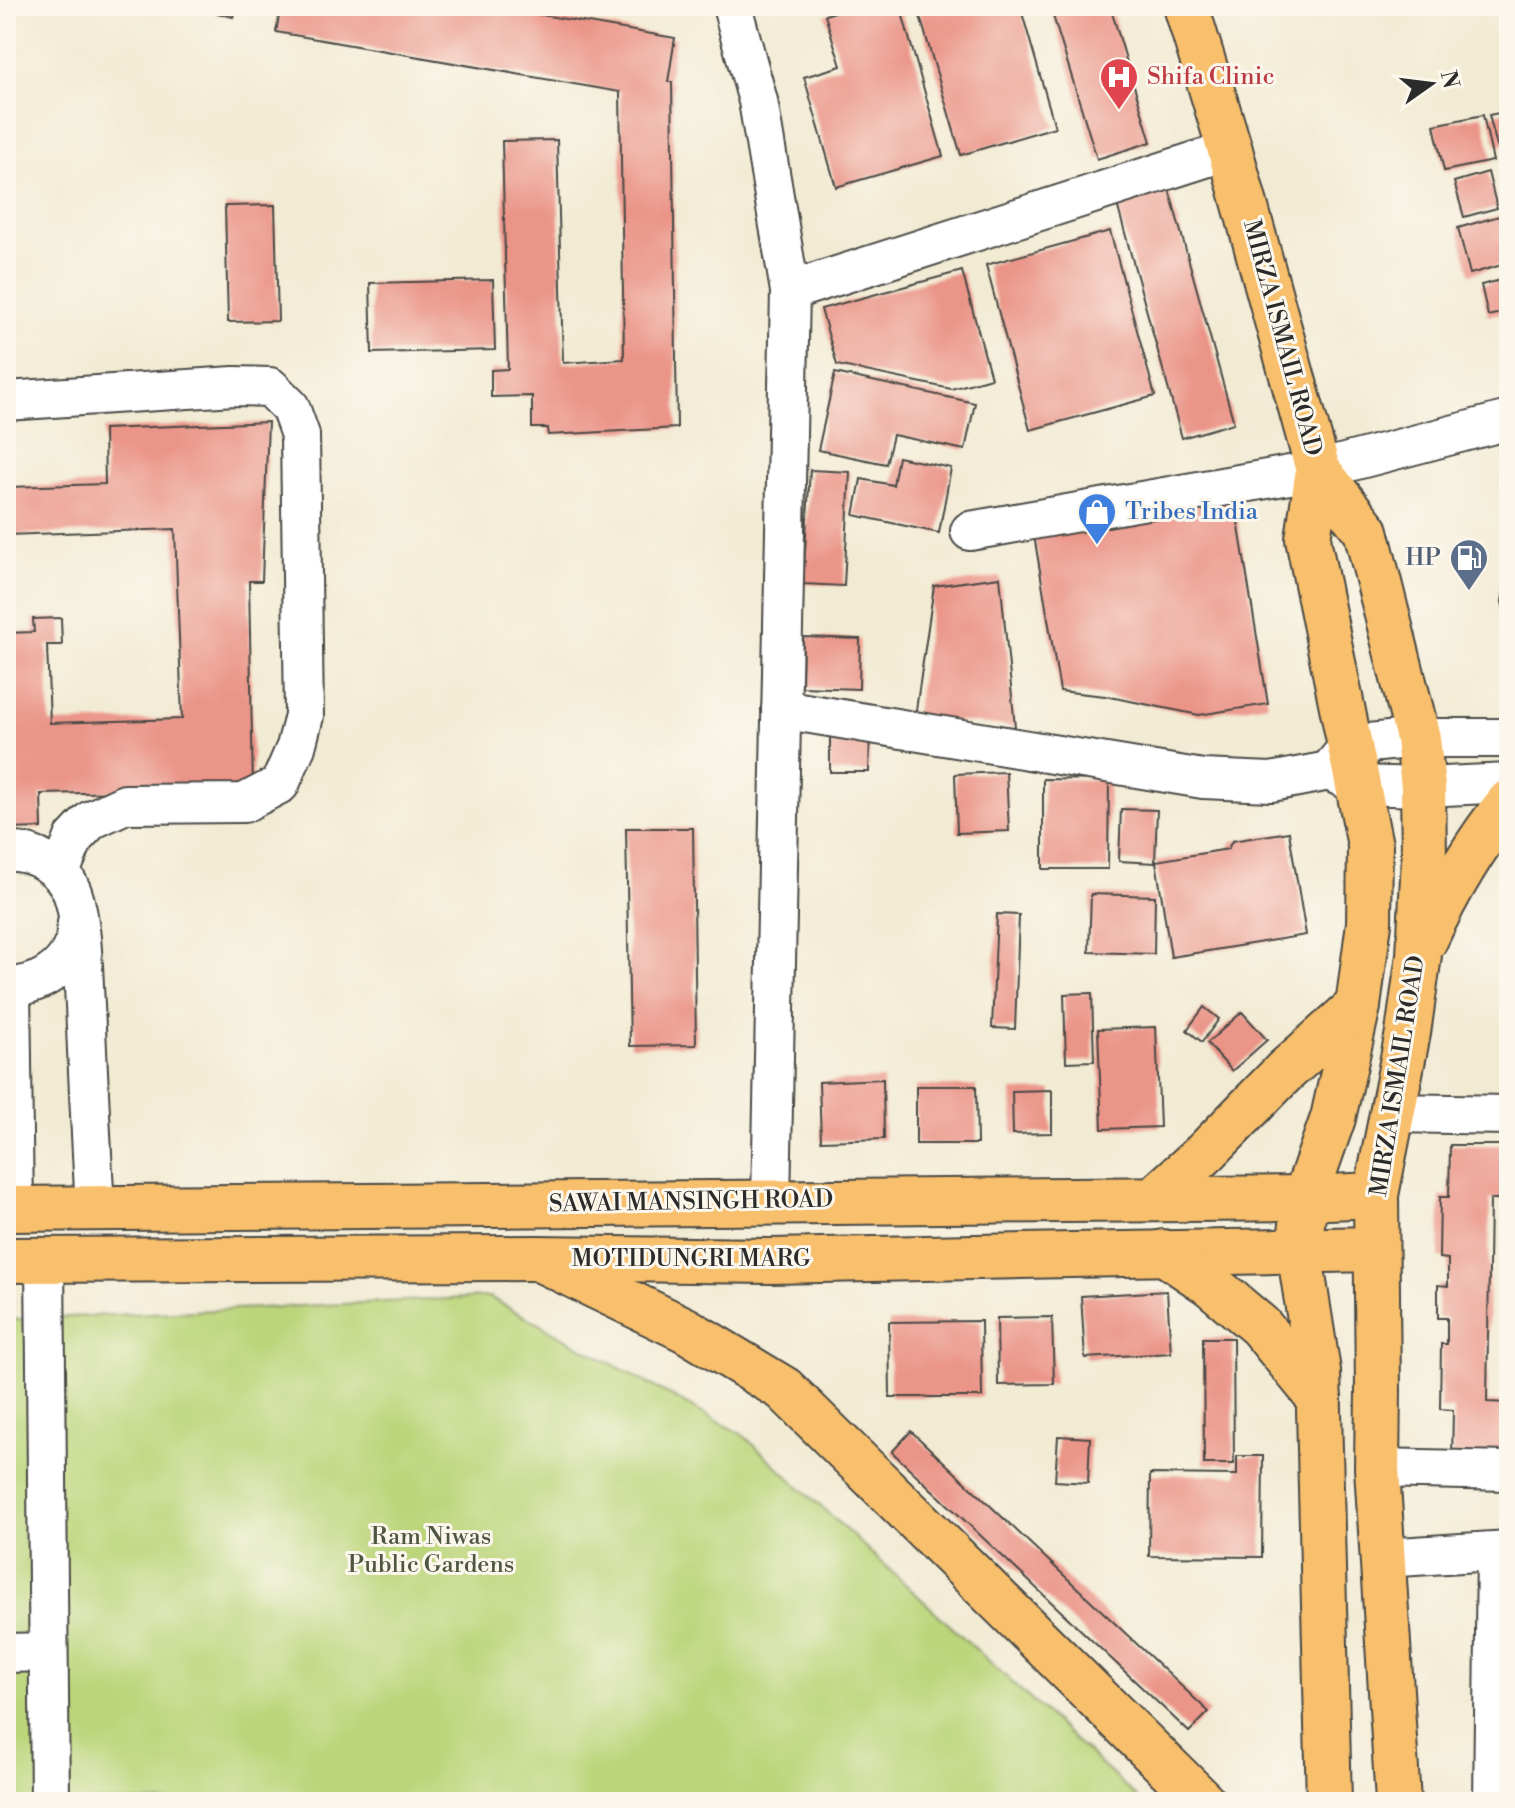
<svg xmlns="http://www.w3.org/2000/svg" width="1515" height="1808" viewBox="0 0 1515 1808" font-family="'Libre Bodoni',serif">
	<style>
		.green { fill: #bbd57a; stroke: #738052; stroke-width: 2 }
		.building { fill: #eb9589 }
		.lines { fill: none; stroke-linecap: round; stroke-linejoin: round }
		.minor-casing { stroke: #494844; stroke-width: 42 }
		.major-casing { stroke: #494844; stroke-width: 48 }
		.highway-casing { stroke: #494844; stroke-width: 48 }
		.minor { stroke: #fff; stroke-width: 38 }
		.major { stroke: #f8bf6c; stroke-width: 44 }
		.highway { stroke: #f8bf6c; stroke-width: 44 }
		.labels { text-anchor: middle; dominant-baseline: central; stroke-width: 6; stroke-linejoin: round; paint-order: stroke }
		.health-label { font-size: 24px; fill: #be3a42; stroke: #fbf7ec; text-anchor: start }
		.street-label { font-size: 24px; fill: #2b2b2b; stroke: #fbf7ec }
		.shop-label { font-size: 24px; fill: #366cbe; stroke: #fbf7ec; text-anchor: start }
		.service-label { font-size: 24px; fill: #4e5e75; stroke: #fbf7ec; text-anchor: end }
		.park-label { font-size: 24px; fill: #4f563f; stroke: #fbf7ec }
	</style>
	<rect width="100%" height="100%" fill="#fbf7ec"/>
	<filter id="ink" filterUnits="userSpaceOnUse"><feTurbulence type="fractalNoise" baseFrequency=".0125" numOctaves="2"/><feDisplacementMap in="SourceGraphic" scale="16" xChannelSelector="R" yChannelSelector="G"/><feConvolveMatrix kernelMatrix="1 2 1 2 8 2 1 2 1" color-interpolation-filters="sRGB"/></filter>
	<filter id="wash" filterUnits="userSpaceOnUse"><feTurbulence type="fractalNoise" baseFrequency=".006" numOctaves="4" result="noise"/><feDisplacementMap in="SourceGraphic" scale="32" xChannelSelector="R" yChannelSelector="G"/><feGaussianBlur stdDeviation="1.8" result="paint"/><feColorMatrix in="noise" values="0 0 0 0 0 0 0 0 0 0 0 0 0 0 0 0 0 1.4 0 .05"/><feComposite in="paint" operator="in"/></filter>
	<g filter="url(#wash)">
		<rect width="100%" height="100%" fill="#f2ebd4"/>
		<polygon class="green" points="489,1297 743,1435 1142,1802 6,1802 6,1320"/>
		<g id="blocks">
			<g class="building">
				<polygon points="191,6 235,6 233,17"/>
				<polygon points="281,6 490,6 675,38 668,82 672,82 677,428 548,435 548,428 532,428 532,396 491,397 491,370 508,369 502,141 557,140 563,363 624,359 620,92 276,32"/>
				<polygon points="856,6 900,6 943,156 836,187 804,77 841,66 825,15"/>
				<polygon points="917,6 1020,6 1055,127 961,155"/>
				<polygon points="1050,6 1110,6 1151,142 1097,159"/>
				<polygon points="1509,111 1509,143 1497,146 1489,115"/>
				<polygon points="1483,115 1493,161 1444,171 1434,125"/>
				<polygon points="1488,172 1497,208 1464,217 1454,182"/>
				<polygon points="1167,182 1234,423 1182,438 1115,197"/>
				<polygon points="275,205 278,321 228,322 225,206"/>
				<polygon points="1506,214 1509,226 1509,263 1470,274 1458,228"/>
				<polygon points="1110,231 1155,396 1030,430 986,265"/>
				<polygon points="962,271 991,378 951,389 837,365 821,309"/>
				<polygon points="1509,278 1509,311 1488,316 1481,285"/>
				<polygon points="493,280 495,350 372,353 370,283"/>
				<polygon points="835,373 975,403 965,450 893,435 886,464 818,450"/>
				<polygon points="268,422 262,581 249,581 253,789 41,794 42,828 6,829 6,633 34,632 33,619 61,618 62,645 47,645 50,723 182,719 175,529 6,535 6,440 9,440 9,487 105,484 104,429"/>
				<polygon points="1509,436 1509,468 1508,468 1500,438"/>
				<polygon points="898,457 951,468 939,533 854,515 861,479 893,485"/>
				<polygon points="810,470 850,472 844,586 803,584"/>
				<polygon points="1234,497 1268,704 1199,715 1105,696 1060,691 1033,529"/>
				<polygon points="1000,577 1015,727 915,717 934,586"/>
				<polygon points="1509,587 1509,624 1508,624 1502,602 1504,590"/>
				<polygon points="803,637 860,639 859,689 802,687"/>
				<polygon points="830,728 870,728 869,772 830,772"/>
				<polygon points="1006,772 1009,831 957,833 955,774"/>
				<polygon points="1043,779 1109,780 1108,869 1043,869"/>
				<polygon points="1121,809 1157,810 1155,863 1119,861"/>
				<polygon points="626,828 693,828 696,1045 630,1046"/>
				<polygon points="1289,832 1306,935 1171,957 1156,861 1228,849 1232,841"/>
				<polygon points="1091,894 1155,896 1154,954 1089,952"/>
				<polygon points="997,914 1019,915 1015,1029 992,1028"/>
				<polygon points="1092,993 1094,1061 1066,1062 1064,994"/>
				<polygon points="1204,1007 1219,1019 1202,1042 1187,1030"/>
				<polygon points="1242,1012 1267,1040 1232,1071 1207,1043"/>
				<polygon points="1156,1027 1160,1127 1102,1129 1098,1029"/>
				<polygon points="883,1079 884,1139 821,1141 819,1082"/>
				<polygon points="916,1086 976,1086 977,1144 916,1144"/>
				<polygon points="1052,1090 1052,1133 1013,1134 1012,1091"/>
				<polygon points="1450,1145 1509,1145 1509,1199 1490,1199 1487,1402 1509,1403 1509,1461 1452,1460 1453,1410 1440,1409 1441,1344 1447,1344 1447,1318 1438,1318 1438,1285 1448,1286 1448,1259 1439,1258 1440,1197 1449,1197"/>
				<polygon points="1167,1291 1171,1353 1085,1358 1081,1296"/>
				<polygon points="1052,1317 1054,1384 998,1385 997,1318"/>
				<polygon points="981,1321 982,1397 890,1397 889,1322"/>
				<polygon points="1203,1338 1233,1338 1234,1464 1204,1464"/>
				<polygon points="911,1431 1209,1712 1189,1732 892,1452"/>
				<polygon points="1058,1436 1090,1438 1088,1483 1055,1481"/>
				<polygon points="1237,1456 1263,1456 1262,1557 1149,1556 1150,1474 1237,1475"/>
			</g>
		</g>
	</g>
	<g filter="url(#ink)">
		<use href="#blocks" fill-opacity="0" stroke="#494844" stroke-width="2"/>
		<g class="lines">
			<g class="minor-casing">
				<g id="minor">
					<polyline points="732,6 758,101 790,291 771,1201"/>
					<polyline points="790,291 1230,150"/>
					<polyline points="6,401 234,386 270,387 290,407 300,435 304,716 296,747 280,784 244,803 125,804 91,820 74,838 60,873"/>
					<polyline points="970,531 1318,470 1509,420"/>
					<polyline points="781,709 1203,779 1271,782 1329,771 1358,785 1423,787 1509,783"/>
					<polyline points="1331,768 1350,745 1418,738 1509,738"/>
					<path d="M6,852C34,850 64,868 73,895C83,925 83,974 85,1005C88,1073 91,1141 95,1208"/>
					<path d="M6,987C35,987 64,972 74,943C76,937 76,929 77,923"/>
					<polyline points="11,987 14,1209"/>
					<polyline points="1392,1113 1509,1115"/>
					<polyline points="45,1260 50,1802"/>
					<polyline points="1377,1468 1509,1471"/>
					<polyline points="1383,1558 1509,1550"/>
					<polyline points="6,1653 48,1652"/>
					<polyline points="1493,1802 1496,1551"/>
				</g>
			</g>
			<g class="major-casing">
				<g id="major">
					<polyline points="6,1209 1305,1198 1376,1195"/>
					<polyline points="6,1260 537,1258 770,1261 1376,1249"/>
				</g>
			</g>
			<g class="highway-casing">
				<g id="highway">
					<polyline points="1186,6 1230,150 1318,470 1366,531 1418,738 1423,787 1424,857 1419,955 1408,1033 1376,1195 1378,1390 1377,1468 1398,1802"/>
					<polyline points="1318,470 1308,539 1370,845 1369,923 1358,1006 1333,1118 1305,1198 1299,1250 1318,1371 1329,1802"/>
					<path d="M1425,940C1447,892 1475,844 1509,802"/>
					<polyline points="1155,1198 1206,1152 1284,1072 1358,1006"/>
					<polyline points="1163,1252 1209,1283 1260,1326 1319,1398"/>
					<polyline points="537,1258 686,1330 784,1389 1203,1802"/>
				</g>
			</g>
			<use href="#minor" class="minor"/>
			<use href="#major" class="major"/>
			<use href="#highway" class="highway"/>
		</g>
	</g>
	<defs>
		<g id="hospital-pin" transform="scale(2)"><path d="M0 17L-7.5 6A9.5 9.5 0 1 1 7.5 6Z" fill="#e0444e" stroke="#fbf7ec"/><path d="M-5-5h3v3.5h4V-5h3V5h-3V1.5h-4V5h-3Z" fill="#fff"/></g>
		<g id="shop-pin" transform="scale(2)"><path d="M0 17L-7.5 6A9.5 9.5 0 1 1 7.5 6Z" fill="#3f7fe0" stroke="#fbf7ec"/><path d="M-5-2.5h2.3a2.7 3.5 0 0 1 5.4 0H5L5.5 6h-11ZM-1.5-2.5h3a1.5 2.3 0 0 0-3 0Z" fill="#fff"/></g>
		<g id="fuel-pin" transform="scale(2)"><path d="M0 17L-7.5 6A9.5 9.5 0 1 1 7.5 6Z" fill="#5c6f8a" stroke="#fbf7ec"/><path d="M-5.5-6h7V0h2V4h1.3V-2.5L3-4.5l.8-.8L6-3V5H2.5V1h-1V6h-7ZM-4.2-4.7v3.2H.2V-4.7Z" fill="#fff"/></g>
	</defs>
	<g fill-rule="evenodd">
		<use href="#hospital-pin" x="1119" y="77"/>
		<use href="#shop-pin" x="1097" y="512"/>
		<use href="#fuel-pin" x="1469" y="558"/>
	</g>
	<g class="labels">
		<g class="health-label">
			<text x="1147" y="77">Shifa Clinic</text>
		</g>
		<g class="street-label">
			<text transform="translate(1282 338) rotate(75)">MIRZA ISMAIL ROAD</text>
			<text transform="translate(1398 1076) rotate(-81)">MIRZA ISMAIL ROAD</text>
			<text transform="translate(691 1202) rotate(-1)">SAWAI MANSINGH ROAD</text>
			<text x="691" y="1259">MOTIDUNGRI MARG</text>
		</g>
		<g class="shop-label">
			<text x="1125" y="512">Tribes India</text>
		</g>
		<g class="service-label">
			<text x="1441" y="558">HP</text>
		</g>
		<g class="park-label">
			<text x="431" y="1537">Ram Niwas<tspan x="431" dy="28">Public Gardens</tspan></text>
		</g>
	</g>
	<rect width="1515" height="1808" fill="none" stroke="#fbf7ec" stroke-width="32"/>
	<g transform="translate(1431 84) rotate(76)" stroke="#fbf7ec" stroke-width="6" paint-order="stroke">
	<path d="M0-6L14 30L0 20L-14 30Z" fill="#2b2b2b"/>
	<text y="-12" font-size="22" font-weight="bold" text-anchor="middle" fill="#2b2b2b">N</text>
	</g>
</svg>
